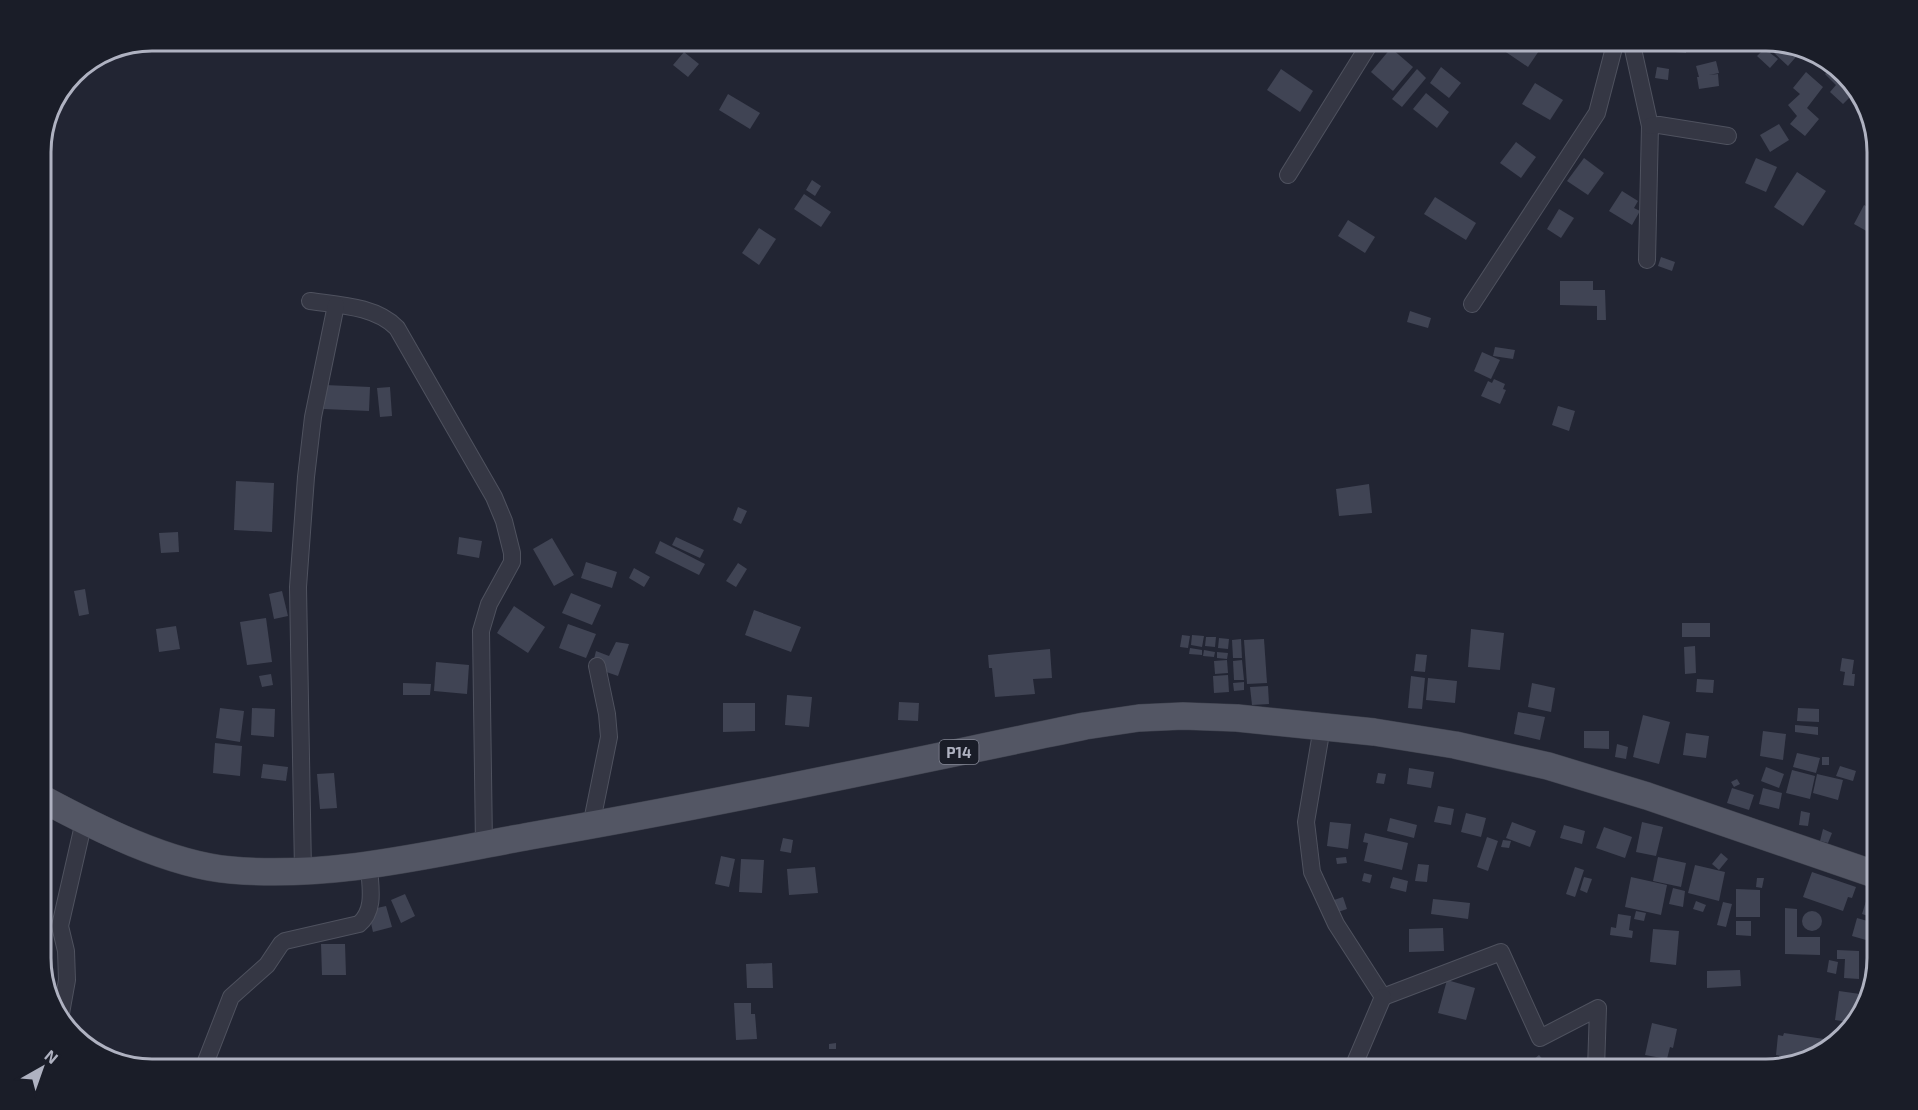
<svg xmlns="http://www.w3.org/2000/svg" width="1918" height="1110" viewBox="0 0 1918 1110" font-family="'Exo 2',sans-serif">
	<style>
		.building { fill: #404454 }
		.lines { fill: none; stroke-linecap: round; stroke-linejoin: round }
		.minor-casing { stroke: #4f525f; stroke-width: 18 }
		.primary-casing { stroke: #3e414d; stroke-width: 28 }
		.minor { stroke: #353744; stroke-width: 16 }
		.primary { stroke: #535664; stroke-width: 27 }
		.labels { text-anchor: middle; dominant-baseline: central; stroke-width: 6; stroke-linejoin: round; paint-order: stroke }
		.shield { fill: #1a1d28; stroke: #828593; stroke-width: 1.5 }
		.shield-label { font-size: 15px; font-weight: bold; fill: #afb2c1 }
		.rim { fill: none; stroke: #afb2c1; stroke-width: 3 }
	</style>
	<rect width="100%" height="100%" fill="#222533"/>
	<g class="building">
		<polygon points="1505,40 1531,40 1541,48 1528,67 1500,48"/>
		<polygon points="1664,40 1672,40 1672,48 1663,48"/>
		<polygon points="1675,40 1687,40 1686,53 1675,52"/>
		<polygon points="1757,40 1766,40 1775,48 1778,44 1802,50 1788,66 1772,51 1770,53 1778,59 1770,68 1757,56 1763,50 1755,43"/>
		<polygon points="1391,48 1413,67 1393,91 1371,72"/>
		<polygon points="684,52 699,64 688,77 673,65"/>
		<polygon points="1716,61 1719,73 1709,75 1718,74 1719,86 1699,89 1697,77 1699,77 1696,66"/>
		<polygon points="1833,66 1848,80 1843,85 1853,94 1843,104 1830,92 1836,85 1825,74"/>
		<polygon points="1441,67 1461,83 1449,98 1430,83"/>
		<polygon points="1657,67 1669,69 1668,80 1655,78"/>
		<polygon points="1281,69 1313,91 1300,112 1267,90"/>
		<polygon points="1417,69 1426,78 1402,107 1392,99"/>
		<polygon points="1806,72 1823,87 1807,108 1819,119 1805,136 1790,124 1797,116 1788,105 1800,94 1793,88"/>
		<polygon points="1849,81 1859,90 1861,97 1846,85"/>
		<polygon points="1535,83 1563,100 1550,120 1522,104"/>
		<polygon points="1426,93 1449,112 1437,128 1413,109"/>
		<polygon points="728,94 760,113 750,129 719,110"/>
		<polygon points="1779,124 1789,140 1770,152 1760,135"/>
		<polygon points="1516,142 1536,157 1521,178 1500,163"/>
		<polygon points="1584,158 1604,173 1588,195 1567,181"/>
		<polygon points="1756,158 1777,167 1766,192 1745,183"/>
		<polygon points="1797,172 1826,191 1803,226 1774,207"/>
		<polygon points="1877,178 1877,199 1868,193"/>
		<polygon points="812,180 821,186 815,196 806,190"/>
		<polygon points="1622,191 1638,201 1634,208 1640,211 1632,225 1609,211"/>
		<polygon points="804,194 831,212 821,227 794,209"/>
		<polygon points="1435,197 1476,223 1466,240 1424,214"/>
		<polygon points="1864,205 1877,212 1877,237 1854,224"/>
		<polygon points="1559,209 1574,218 1561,238 1547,229"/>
		<polygon points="1348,220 1375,237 1365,253 1338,236"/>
		<polygon points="759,228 776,239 759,265 742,253"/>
		<polygon points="1661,257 1675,262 1672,271 1658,266"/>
		<polygon points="1560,281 1593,281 1593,290 1605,290 1606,320 1597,320 1597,306 1560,305"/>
		<polygon points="1410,311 1431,318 1428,328 1407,322"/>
		<polygon points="1495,347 1515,350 1513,359 1493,356"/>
		<polygon points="1482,352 1500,360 1491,379 1474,371"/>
		<polygon points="1494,379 1505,384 1503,389 1506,390 1500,404 1481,396 1488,381 1492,383"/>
		<polygon points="325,385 370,387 369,411 324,409"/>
		<polygon points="390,387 392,416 380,417 377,388"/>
		<polygon points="1558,406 1575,411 1569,431 1552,425"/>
		<polygon points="236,481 274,483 272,532 234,530"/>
		<polygon points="1369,484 1372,513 1339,516 1336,489"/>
		<polygon points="738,507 747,511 741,524 733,520"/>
		<polygon points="178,532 179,552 161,553 159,533"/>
		<polygon points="459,537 482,541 479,558 457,554"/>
		<polygon points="676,537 704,550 700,558 672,545"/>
		<polygon points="552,538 574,575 554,586 533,549"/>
		<polygon points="660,541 705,564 699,575 655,553"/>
		<polygon points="586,562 617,572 612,588 581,578"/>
		<polygon points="738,563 747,569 736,587 726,581"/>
		<polygon points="634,568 650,577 644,587 629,578"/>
		<polygon points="85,589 89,614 79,616 74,591"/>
		<polygon points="282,591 288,616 274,619 269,594"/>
		<polygon points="571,593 601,605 592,625 562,613"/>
		<polygon points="514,606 545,627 528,653 497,633"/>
		<polygon points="754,610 801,627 791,652 745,635"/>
		<polygon points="266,618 272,662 247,665 240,622"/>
		<rect x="1682" y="623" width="28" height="14"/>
		<polygon points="568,624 596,634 586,658 559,648"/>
		<polygon points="176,626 180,649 159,652 156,629"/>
		<polygon points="1471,629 1504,633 1500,670 1468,667"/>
		<polygon points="1182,635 1190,636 1188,648 1180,647"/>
		<polygon points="1192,635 1204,636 1202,647 1191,645"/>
		<polygon points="1206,637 1216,637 1215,647 1205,646"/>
		<polygon points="1219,638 1229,639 1228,649 1218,648"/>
		<polygon points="1241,639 1242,658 1233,658 1232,640"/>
		<polygon points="1264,639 1267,683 1247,684 1244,640"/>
		<polygon points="616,642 629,644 618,676 592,667 596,651 609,656"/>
		<polygon points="1695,646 1696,673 1685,674 1684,647"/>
		<polygon points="1190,648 1202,650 1202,655 1189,654"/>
		<polygon points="1050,649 1052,678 1033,679 1035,694 995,697 992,668 989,668 988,655"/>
		<polygon points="1204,650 1215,652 1214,657 1203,656"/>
		<polygon points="1217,652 1228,653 1227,659 1217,658"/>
		<polygon points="1416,654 1427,655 1425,672 1414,671"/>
		<polygon points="1842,658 1854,660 1852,674 1855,674 1854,686 1843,685 1845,672 1840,671"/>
		<polygon points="1227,660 1228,673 1215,674 1214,661"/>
		<polygon points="1242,660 1244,680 1234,680 1233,661"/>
		<polygon points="436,662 469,665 467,694 434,691"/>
		<polygon points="41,674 47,680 41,688"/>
		<polygon points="271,674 273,685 262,687 259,676"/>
		<polygon points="1228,675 1229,692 1214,693 1213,676"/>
		<polygon points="1411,676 1425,678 1422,709 1408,708"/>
		<polygon points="1428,678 1457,681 1455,703 1426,700"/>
		<polygon points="1697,679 1714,680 1713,693 1696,692"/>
		<polygon points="1244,682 1244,690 1234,691 1233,683"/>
		<polygon points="403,683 431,684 430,695 403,695"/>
		<polygon points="1532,683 1555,688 1551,712 1528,707"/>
		<polygon points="1268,686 1269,704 1252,705 1250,687"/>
		<polygon points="787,695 812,697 809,727 785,725"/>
		<polygon points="899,702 919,703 918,721 898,720"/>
		<polygon points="723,703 755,703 755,731 723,732"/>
		<polygon points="220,708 244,711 240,742 216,738"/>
		<polygon points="252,708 275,709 274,737 251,735"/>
		<polygon points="1798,708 1819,709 1819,722 1797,721"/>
		<polygon points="1518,712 1545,717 1540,740 1514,734"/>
		<polygon points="1643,715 1670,722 1659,764 1633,757"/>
		<polygon points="1795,725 1818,727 1818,735 1795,732"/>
		<polygon points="1584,731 1609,731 1609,749 1584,748"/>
		<polygon points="1763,731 1786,734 1783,760 1760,756"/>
		<polygon points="1686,733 1709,736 1706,758 1683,755"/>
		<polygon points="1867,741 1877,741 1877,765 1866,765"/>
		<polygon points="215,743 242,746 240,776 213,773"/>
		<polygon points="1617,744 1628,747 1626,759 1615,757"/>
		<polygon points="1797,753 1820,758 1816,773 1793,767"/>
		<rect x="1822" y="757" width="7" height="8"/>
		<polygon points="263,764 288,767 286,781 261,778"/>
		<polygon points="1840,766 1856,771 1853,781 1836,776"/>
		<polygon points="1766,767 1784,774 1779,788 1761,781"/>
		<polygon points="1409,768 1434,772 1431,788 1407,784"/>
		<polygon points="1792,770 1815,776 1810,799 1786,793"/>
		<polygon points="334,773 337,808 320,809 317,774"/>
		<polygon points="1378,773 1386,774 1384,784 1376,783"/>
		<polygon points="1817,774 1843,780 1838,800 1813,793"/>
		<polygon points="1737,779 1740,784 1734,787 1731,782"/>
		<polygon points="1732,788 1754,795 1749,810 1727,803"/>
		<polygon points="1763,788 1782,793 1779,809 1759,804"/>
		<polygon points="1438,806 1454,809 1451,825 1434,822"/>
		<polygon points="1801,811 1810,813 1808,826 1799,825"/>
		<polygon points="1466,813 1486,818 1481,837 1461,832"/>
		<polygon points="1390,818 1417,825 1414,838 1387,831"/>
		<polygon points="1330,822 1351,824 1348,849 1327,846"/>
		<polygon points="1512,822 1536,831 1530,847 1506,838"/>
		<polygon points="1642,822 1663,827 1656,856 1636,852"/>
		<polygon points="1564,825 1585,831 1582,844 1560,838"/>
		<polygon points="1604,827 1632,837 1625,858 1596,848"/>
		<polygon points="1823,829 1832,833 1828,843 1820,841"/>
		<polygon points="1365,833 1408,843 1402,870 1364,861 1368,843 1363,842"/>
		<polygon points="1487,837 1498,841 1488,871 1477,867"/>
		<polygon points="783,838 793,840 791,853 780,851"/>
		<polygon points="1503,840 1511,841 1509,848 1501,847"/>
		<polygon points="1721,853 1728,859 1719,870 1712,864"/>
		<polygon points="721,856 735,859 729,887 715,884"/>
		<polygon points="1346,857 1347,863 1337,864 1336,858"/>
		<polygon points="1658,857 1686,863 1681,887 1653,881"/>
		<polygon points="741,859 764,860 762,893 739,892"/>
		<polygon points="1418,864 1429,865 1427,882 1415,881"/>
		<polygon points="1695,865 1725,872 1719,901 1688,893"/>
		<polygon points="815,867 818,893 789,895 787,869"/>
		<polygon points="1575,867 1584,870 1575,897 1566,894"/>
		<polygon points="1812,872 1856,887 1852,898 1848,897 1843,911 1803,897"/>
		<polygon points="1364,873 1372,875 1370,883 1362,881"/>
		<polygon points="1393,877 1408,881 1406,892 1390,888"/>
		<polygon points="1584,877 1592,879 1587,893 1580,890"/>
		<polygon points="1631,877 1667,885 1661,915 1625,907"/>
		<polygon points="1757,878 1764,878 1762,888 1756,887"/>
		<polygon points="1673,888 1685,891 1683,907 1669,904"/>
		<polygon points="1736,889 1760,890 1760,917 1736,917"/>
		<polygon points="405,894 415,916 401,923 391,900"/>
		<polygon points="1343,897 1347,909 1335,913 1331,901"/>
		<polygon points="1867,898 1876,901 1871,917 1862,914"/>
		<polygon points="1433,899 1470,903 1468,919 1431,914"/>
		<polygon points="1696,901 1706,905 1703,912 1693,909"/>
		<polygon points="1723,902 1732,904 1726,927 1717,925"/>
		<polygon points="386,906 392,927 373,932 368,910"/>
		<polygon points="1785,908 1797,909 1797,937 1820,937 1820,955 1785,954"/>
		<circle cx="1812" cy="921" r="10"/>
		<polygon points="1636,911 1646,913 1644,921 1634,919"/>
		<polygon points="1618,914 1631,916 1629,930 1633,931 1632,938 1610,935 1611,927 1616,928"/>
		<polygon points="1857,918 1871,922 1866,940 1852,936"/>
		<polygon points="1736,921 1751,921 1751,936 1736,935"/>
		<polygon points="1443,928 1444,951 1409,952 1409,929"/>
		<polygon points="1653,929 1679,931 1676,965 1650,962"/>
		<polygon points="321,944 345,944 346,975 322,975"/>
		<polygon points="1837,950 1859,951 1859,979 1844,978 1845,959 1837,959"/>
		<polygon points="1829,960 1838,962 1836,974 1827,972"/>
		<polygon points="772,963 773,988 747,988 746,964"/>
		<polygon points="1740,970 1741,986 1707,988 1707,971"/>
		<polygon points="1447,980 1475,988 1466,1020 1438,1013"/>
		<polygon points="1839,991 1860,994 1856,1021 1854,1023 1835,1020"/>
		<polygon points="734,1003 751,1003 751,1014 755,1014 757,1039 736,1040"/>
		<polygon points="1652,1023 1677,1029 1673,1048 1670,1047 1667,1059 1645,1055"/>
		<polygon points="1784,1033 1824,1039 1821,1055 1797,1061 1780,1059 1781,1056 1776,1055 1778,1035 1783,1036"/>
		<polygon points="836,1043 836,1049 829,1049 829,1044"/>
		<polygon points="1539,1055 1551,1069 1522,1069"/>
	</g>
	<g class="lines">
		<g class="minor-casing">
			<g id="minor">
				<polyline points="1631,40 1650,126 1647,260"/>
				<polyline points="1650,126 1659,125 1728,136"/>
				<polyline points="1288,175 1372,40"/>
				<path d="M310,301C338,305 376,306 397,328L494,497L504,521L512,553V562L489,604L481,631L484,845"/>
				<polyline points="1472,304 1597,113 1616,40"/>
				<polyline points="1322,727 1306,822 1312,872 1336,924 1383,997 1501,952 1540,1038 1598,1008 1596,1069"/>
				<polyline points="591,826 609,737 607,714 597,666"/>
				<polyline points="303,871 298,587 306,477 313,417 336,305"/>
				<polyline points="60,1019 67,980 66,951 60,926 84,821"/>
				<path d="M203,1069L231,997L267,965L281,944L285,941L359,924C376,910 370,886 369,866"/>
				<polyline points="1346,1069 1354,1065 1383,997"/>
			</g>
		</g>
		<g class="primary-casing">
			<path id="primary" d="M41,798C95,827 169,865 231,870C332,879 431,854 530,836C716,804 900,764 1085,726L1139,718L1183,716L1237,718L1374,732L1455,745L1548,766L1647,796L1877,875"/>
		</g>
		<use href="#minor" class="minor"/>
		<use href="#primary" class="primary"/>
	</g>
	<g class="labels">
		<rect class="shield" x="939.5" y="740" width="39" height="24" rx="4.5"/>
		<g class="shield-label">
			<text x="959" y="752">P14</text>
		</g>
	</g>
	<path d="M0 0H1918V1110H0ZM152 51H1766A101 101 0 0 1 1867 152V958A101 101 0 0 1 1766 1059H152A101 101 0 0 1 51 958V152A101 101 0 0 1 152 51Z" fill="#1a1d28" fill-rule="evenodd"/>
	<path class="rim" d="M152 51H1766A101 101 0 0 1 1867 152V958A101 101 0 0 1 1766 1059H152A101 101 0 0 1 51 958V152A101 101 0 0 1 152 51Z"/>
	<g transform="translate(42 1068) rotate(40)" stroke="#1a1d28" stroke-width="4.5" paint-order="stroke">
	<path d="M0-4.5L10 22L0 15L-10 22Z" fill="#afb2c1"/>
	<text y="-9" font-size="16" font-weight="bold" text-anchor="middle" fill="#afb2c1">N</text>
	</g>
</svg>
